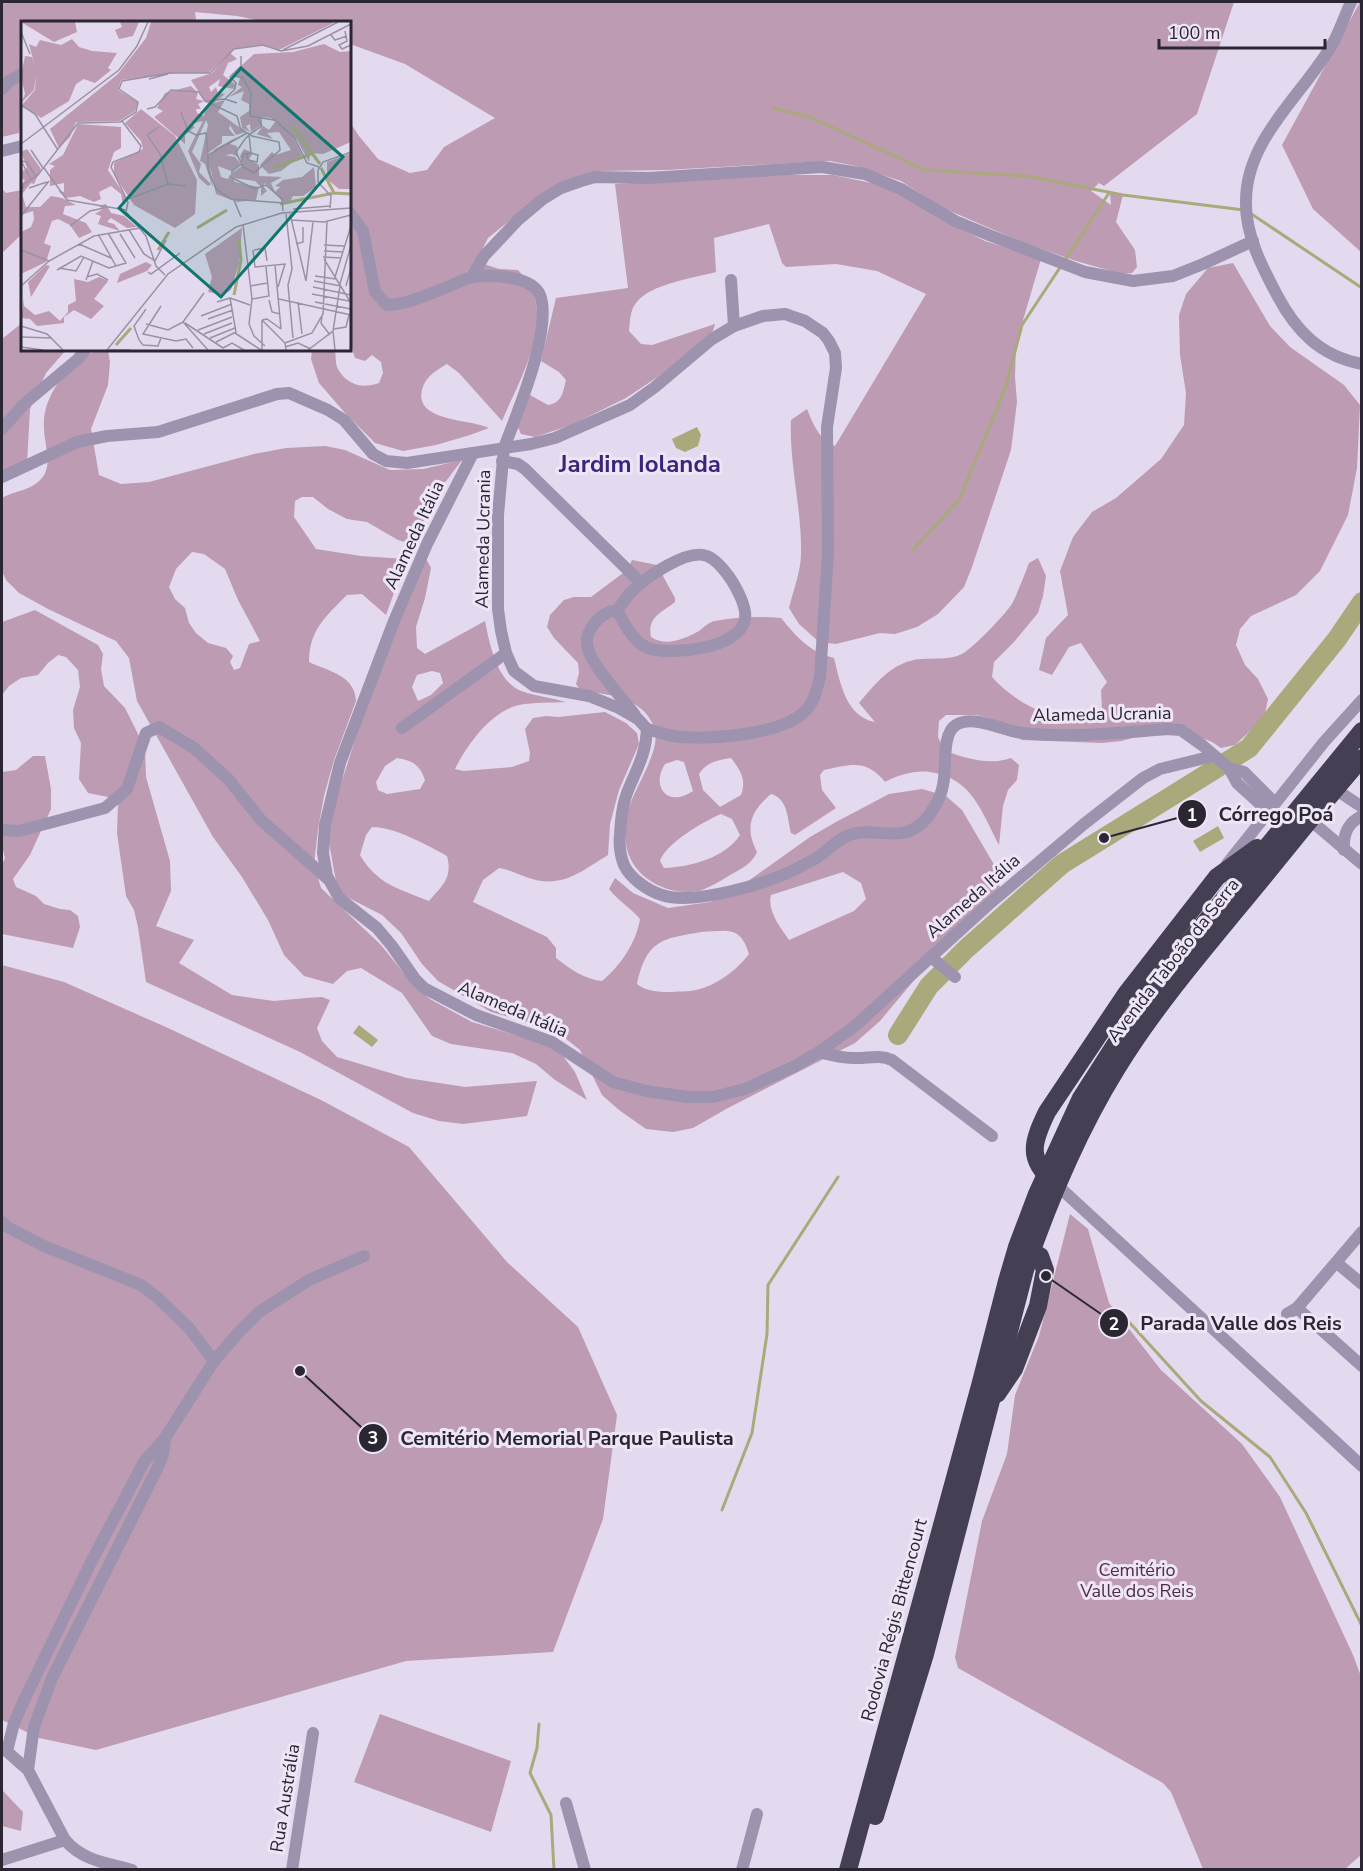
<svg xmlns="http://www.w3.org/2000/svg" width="1363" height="1871" viewBox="0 0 1363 1871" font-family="'Nunito Sans',sans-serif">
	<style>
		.green { fill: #bc9bb3; fill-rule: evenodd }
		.water { fill: #a9a97b }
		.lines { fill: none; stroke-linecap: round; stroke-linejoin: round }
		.stream { stroke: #a9a97b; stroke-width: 3 }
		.river { stroke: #a9a97b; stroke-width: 20 }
		.minor { stroke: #9d93ae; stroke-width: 12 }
		.highway { stroke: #443f53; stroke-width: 18 }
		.labels { text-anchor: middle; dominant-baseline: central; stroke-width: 6; stroke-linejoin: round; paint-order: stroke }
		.street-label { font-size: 18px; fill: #2a2733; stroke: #eee5f7 }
		.park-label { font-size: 18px; fill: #4f2d44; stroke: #eee5f7 }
		.district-label { font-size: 24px; font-weight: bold; fill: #37277b; stroke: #eee5f7 }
		.inset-river { fill: none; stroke: #a9a97b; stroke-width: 3 }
		.inset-road { fill: none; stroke: #9a92a4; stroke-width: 1.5 }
		.view { fill: #0f766e; fill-opacity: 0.15; stroke: #0f766e; stroke-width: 3 }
		.inset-edge { fill: none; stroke: #2a2733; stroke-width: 3 }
		.leader { fill: none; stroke: #2a2733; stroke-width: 2 }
		.callout-dot { fill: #2a2733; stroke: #eee5f7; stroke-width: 2 }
		.mark-label { font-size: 18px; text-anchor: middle; font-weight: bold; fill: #fff }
		.callout-label { font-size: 20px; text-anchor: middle; font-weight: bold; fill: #2a2733; stroke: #eee5f7; stroke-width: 6; stroke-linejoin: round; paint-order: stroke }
	</style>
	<rect width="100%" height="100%" fill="#e4daef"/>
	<g class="green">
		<path d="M2,2H1234L1197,114L1104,186L1099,183L1091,191L1111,205L1110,193L1123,195L1116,222L1135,250L1137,267L1132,273L1122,274L1076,261L1022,242L943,208L901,181L856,166L830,161L666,170L600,171L564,181L546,191L488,238L480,254L484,264L499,269L518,270C561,312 521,376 502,421L459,373L447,364C435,371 425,377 422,390C414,422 472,419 489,428L470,435L436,445L403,451L375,443L345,413L319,383L311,359L312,350H335C336,355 335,364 338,369C347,385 362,389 379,383L383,373L381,362L372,355L365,361L355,358C348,339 347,303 350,283C351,273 352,266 350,256V116L351,124L359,136L378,159L410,173L427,170L444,147L495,118L405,64L350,44V22H265L237,16L195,12L196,20L199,22H22V109L19,133L2,137Z"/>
		<polygon points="1360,2 1361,2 1361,252 1313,209 1282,145"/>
		<path d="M781,175H833L886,186L944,221L985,241L1041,259L1016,344L1015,377L1017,402L1011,450L972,567L964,587L938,614L917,627L895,634L880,633L836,644L819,642L799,624L789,608C793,591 801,571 801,554C802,509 789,464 791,420L807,409C813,424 819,439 835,446L926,294L877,271L836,264L786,267L782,263L769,224L714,238L716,272C693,278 650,284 636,303C630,310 630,322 629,331L641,344L652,345L715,324L713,331L659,376L626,398L571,425L535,437L521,434L516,423L528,394L548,405C562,403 563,392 566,380L559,372L541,361L556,298L628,288L615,184Z"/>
		<polygon points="2,189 6,193 22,190 22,234 2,253"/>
		<path d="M1233,263L1270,326L1290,347L1344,385L1360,405L1357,468L1348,515L1320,571L1296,595L1251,616L1240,629L1236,645L1245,665L1258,679L1268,699L1264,718L1235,745L1221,748L1212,742L1190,733L1145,735L1121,741L1102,743L1022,740L1008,732L989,718L977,715H946L939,721L938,737L945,751C966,758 989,766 1011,758L1019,765L1017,780L1008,790L1003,806L999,845C981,811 972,778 930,772C915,770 898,775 885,782C867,759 851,764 824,770L820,775L822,790L836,808L795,835L791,833C787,817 788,799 771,794C751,811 744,827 757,852C752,864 741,869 730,875C721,881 712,886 702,890C670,899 630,877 626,844C625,835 626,821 628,812C633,788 663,750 654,727C643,697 608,694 581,691L576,684L579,673L578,663L554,638L547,627L550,615L564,600L574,597H591L627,570L632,560L657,565L675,598V602C661,613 647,617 651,637C666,647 684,639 699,631C704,627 709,622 715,621C736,617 759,616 781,618C796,636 809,652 834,658C840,682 846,717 875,722L859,703C876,683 893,661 921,659C935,658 949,660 962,654C972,649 1008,612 1013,602C1019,589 1024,576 1029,563L1038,558L1046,576L1043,596L1038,613L1014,642L994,662L992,677C1012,700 1052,724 1085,717C1090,716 1097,712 1102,709L1101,690L1107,682L1081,643L1069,647L1052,675L1039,670L1046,638L1068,615L1060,571L1073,537L1092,512L1116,498L1161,459L1184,425L1186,393L1180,355L1179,315L1186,294L1208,268ZM731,758C740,770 747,779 741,795L720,807L703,790L699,774C707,762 717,760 731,758ZM677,760L684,762L693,791C666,809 651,785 665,764ZM721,814L732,819L740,835C725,858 690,867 664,868L660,861C665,844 704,821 721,814Z"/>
		<polygon points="22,323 22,350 66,350 46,373 30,409 27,463 2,479 2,339"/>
		<path d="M108,350L110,362L108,385L91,429L99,475L121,484L149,482L254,454L286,448L325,446L345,450L390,470L423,469L462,460L440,489L412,544L398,540L367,522L347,519L328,509L313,497H302L295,501L294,517L316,549L361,556L406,559L386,615L362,594L347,595C326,616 309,630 309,662C328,671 355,675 356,701L334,760L324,796L318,829L314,865L321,888L381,945L411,982L430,999L472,1022L557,1048L575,1072L587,1100L555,1080L536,1064L512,1053L451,1044L432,1036L402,993L361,968L347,971L333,984L304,976L284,955L268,920L242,877L213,837L137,701L129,658L116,641L48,609L19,593L6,580L2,571V498C16,490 31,491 42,478C53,465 44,443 44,428C42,399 63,371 86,355C92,351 102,351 108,350ZM192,552L204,554L225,569L238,600L260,641L249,644L240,668L234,670L230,662L233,656L226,648L208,643L196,633L189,623L185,608L175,599L169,587L176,569Z"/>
		<path d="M424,555L431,568L425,598L416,627L417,648L425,654L485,621C490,645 497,684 524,692C537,696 552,698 566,702C551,703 534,702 519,705C491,711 467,745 455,769L463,771L512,767L529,761L530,753L525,729L533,718L546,716L558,717L605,712L626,723L637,733L639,744L619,790L610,824L608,855C580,872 561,890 526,877C517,874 510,870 499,868L483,880L473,902L547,937L556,948V958C570,969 584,979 602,981C621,965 636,943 640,919C630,907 618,901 609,889L615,878L633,893L668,908L710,902L744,884L810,837L836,822L889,794L922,789L946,796L962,810L996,868L1000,888L921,972L880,1021L855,1043L728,1108L693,1128L673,1132L646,1129L619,1110L602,1095L580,1050L565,1038L545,1027L491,1012L438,981L422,964L401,933L382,915L345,896L337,887L328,837L338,793L377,672ZM432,671L440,673L443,683L431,695L418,701L412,687L417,675ZM397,758C412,760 420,765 425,780L420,789L387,794L378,790L376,782L385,766ZM372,827C395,827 427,845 447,856C453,878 442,886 429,901C399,889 377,884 360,855L366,835ZM843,872L861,883L866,899L854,911L789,940C780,927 767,911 771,895ZM701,932C728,931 740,925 749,954C737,970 716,986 696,990C688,992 680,991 672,992C660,992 647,992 637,984C647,940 661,939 701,932Z"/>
		<polygon points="35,610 98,645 103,654 101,669 104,686 125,708 145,748 146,777 170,861 171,891 156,926 194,940 179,963 232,995 274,1001 306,998 322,997 330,1000 317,1028 322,1041 337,1057 407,1078 465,1087 537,1081 527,1116 463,1124 439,1121 413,1113 300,1052 146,982 138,927 134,910 126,896 117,833 118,804 108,797 88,793 79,779 81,743 74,728 73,710 80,687 78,670 66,657 58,655 48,663 38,675 21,678 9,686 2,695 2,622"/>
		<polygon points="33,756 45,756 51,789 51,809 30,855 13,879 16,887 36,896 44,904 60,909 70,910 78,916 80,927 73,948 2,934 2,865 5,858 2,846 2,772 16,770"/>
		<polygon points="2,965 64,982 168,1028 321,1100 409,1147 507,1262 578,1327 617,1415 603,1519 553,1652 406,1661 96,1750 39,1738 2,1720"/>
		<polygon points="1070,1214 1088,1229 1109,1303 1161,1370 1242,1444 1280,1497 1353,1655 1362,1679 1361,1855 1345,1869 1203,1869 1171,1792 1163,1783 958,1668 955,1657 982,1521 1007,1454 1015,1395 1039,1336"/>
		<polygon points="380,1714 511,1761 491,1832 354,1782"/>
		<polygon points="2,1790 23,1812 21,1831 2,1826"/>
	</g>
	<g class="water">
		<polygon points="697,427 701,435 698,446 685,452 676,448 672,439"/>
		<polygon points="1218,826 1224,838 1200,852 1193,841"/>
		<polygon points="359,1025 378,1040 372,1047 353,1033"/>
	</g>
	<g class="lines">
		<g class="stream">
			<polyline points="773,108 810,117 925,170 1027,176 1123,195 1244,210"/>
			<polyline points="1250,213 1362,288"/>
			<polyline points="1065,260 1109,193"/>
			<polyline points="913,550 959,500 1005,389 1022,325 1061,266"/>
			<polyline points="1118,1310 1201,1401 1270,1457 1306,1513 1362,1626"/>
			<polyline points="722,1510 752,1433 767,1334 768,1285 838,1177"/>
			<polyline points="539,1724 537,1748 530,1773 551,1815 554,1870"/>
		</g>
		<polyline class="river" points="898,1035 929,986 966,949 1062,864 1249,748 1337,639 1362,602"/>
		<g class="minor">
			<path d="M1351,2C1345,15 1340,30 1333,43C1304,94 1246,138 1246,201C1245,234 1262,267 1277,295C1296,331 1320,356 1362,364"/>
			<polyline points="2,89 9,81 22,74"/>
			<polyline points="2,151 22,146"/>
			<path d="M350,213L363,231L375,292L387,305C410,304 431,293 452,285C459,282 466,278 473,277C491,274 532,276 540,295C553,329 517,413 504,448L498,515V609L501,631L506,653L514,671L534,686L589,696L619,708L638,719L647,729C646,755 636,770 627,793C622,806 621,820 620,834C619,844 620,855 624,865C630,878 648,891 662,895C693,906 769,883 798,868C804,864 812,861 818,857C828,850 836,841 847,836C874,824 900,846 924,821C933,812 941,797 943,785C947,769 941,734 956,725C973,714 1004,731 1022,733C1070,738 1119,733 1167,729L1181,730L1202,745L1229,768L1237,783L1268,811"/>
			<polyline points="472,277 484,256 518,220 543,199 561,188 581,181 595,177 648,178 822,167 865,174 901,189 955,221 989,235 1085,272 1133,281 1173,276 1203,264 1253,241"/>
			<polyline points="731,280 734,326"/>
			<polyline points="2,429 24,404 78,359 85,350"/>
			<polyline points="473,453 427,544 394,621 340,763 325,825 323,853 327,876 339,898 377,928 392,946 415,979 424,988 476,1015 552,1042 613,1082 646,1091 687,1097 713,1097 745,1089 795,1066 819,1052 855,1026 988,905 1084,824 1143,778 1160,769 1213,756"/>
			<polyline points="502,461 518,464 525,469 641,583"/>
			<path d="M2,477L77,442L107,436L158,432L277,394L289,393L328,410L344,420L373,454L386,461L407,463L531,444L555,438L630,405L655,387L712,339L734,326L763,316L785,314L805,321L823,333L829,341L835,353L836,368L827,427L828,553L820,677C817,688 815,701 806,710C784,735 705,741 673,736C665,735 655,731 647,729"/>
			<path d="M617,610C624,623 633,642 648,648C670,656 740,649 745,619C747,607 738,591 732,581C726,572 717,560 707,556C687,548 645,578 631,592C626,596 623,605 617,610C615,611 611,611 609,612C596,618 583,634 588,649C593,667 623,699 635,715"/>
			<polyline points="402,728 506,653"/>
			<polyline points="1229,768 1244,772 1275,803"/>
			<polyline points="1335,789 1362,807"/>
			<polyline points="1310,820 1362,864"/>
			<polyline points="2,830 19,831 105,808 127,789 146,733 159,727 194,748 229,780 261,820 329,880"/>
			<path d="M1344,850C1343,835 1347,823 1362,816"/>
			<polyline points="1227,864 1324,742 1362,700"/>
			<polyline points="931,957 955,977"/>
			<path d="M819,1052C830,1055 841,1058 853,1058C867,1059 878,1054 892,1060L992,1136"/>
			<polyline points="1057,1185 1362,1466"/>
			<polyline points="2,1222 7,1227 44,1246 141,1285 158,1298 189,1328 214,1361"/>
			<polyline points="1337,1263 1362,1284"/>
			<polyline points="1297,1308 1362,1366"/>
			<polyline points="1287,1314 1297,1308 1362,1232"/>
			<path d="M3,1748L28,1770L65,1840C83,1861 107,1863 132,1870"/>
			<polyline points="7,1751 14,1723 26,1696 91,1562 144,1462 165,1438 214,1361 239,1332 259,1312 309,1280 364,1256"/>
			<polyline points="28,1770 34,1727 52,1678 158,1467 163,1455 165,1438"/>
			<polyline points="566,1803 585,1870"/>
			<polyline points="2,1860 65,1840"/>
			<polyline points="292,1870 313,1733"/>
			<polyline points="742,1870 757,1814"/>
		</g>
		<g class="highway">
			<path d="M1054,1182C1026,1159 1033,1141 1047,1112L1126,994L1217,877L1257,848"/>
			<polyline points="997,1394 1014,1369 1038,1306 1045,1270 1040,1256 1021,1248"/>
			<path d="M875,1816L925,1654L1025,1270C1049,1200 1078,1131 1117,1068C1152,1011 1195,960 1237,909C1279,859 1319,807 1362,758"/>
			<polyline points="848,1870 981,1382 1007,1281 1017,1247 1037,1194 1081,1098 1152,987 1362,731"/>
		</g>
	</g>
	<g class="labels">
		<g class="street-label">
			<text transform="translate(414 535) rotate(-65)">Alameda Itália</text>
			<text transform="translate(483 539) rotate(-89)">Alameda Ucrania</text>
			<text transform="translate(1102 714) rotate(-1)">Alameda Ucrania</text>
			<text transform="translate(973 896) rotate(-41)">Alameda Itália</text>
			<text transform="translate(1173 960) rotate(-52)">Avenida Taboão da Serra</text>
			<text transform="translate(513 1009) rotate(23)">Alameda Itália</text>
			<text transform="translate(894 1620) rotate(-75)">Rodovia Régis Bittencourt</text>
			<text transform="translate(285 1798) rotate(-81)">Rua Austrália</text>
		</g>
		<g class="park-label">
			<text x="1137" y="1570">Cemitério<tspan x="1137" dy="21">Valle dos Reis</tspan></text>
		</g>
		<g class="district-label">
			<text x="640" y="464">Jardim Iolanda</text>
		</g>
	</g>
	<g transform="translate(21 21)">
		<rect width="330" height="330" fill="#e4daef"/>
		<path d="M0,1H54L56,11L33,21ZM99,1H118L112,15L98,18L94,9L101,6ZM130,1H314L258,29L239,24L213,28L187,52H156L100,59L97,69L117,81L114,90L98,100L55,101L49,116L38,127L29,108L97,53L125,17ZM51,18L58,26L71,30L96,32L87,47L90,49L74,62L63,58L55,63L48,80L20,97L1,84L14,69L15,54L13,69L0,82L4,73L0,55L4,35L11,36L15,50L8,23L15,26L19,19L40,24ZM303,23L319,31L330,30V121L302,133L289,132L288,141L276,119L250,97L241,96V104L230,111L229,103L225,105L229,111L221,107L219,96L228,90V83L220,79L223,70L208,76L221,66L217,64L219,57L209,55L233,33L272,31ZM209,32L216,38L207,42L202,54L215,64L213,68L197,65L199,58L188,66L190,71L195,66L197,72L204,73L192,83L183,79L170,59L191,52ZM170,65L177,72L175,78L183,80L177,83L180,88H175L176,92L183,95L186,84L204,79L197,91L225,111L215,114L209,104L208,108L214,115H201V122L187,132L192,167L184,143L179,140L187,104L185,99L171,131L180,143L178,151L190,163L187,165L178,157L167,130L182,100L169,103L174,106L164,114V123L133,96L142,90L136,87L144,72ZM120,88L154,115L176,159L174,193L154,207L113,184L93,154V142L122,128L120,120L104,102ZM254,101L271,114L281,134L260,150L248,153L239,144L251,131L254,134L270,129L258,111L246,112L252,118L231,112L236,113L242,105L248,109ZM57,103L100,106V127L93,131L87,149L105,176L102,185L100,173L90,165L78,171L80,178L73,181L59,175L45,177L37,170L43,171V162L29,165V149L34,145L28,143L42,134ZM216,116L209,123L216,125L217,136L211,133L204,134L214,136L220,143L210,150L197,145L200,156L207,158L209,153L214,161L238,166L235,179L216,181L195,173L187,136L194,128ZM6,128L20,148L13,163L10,162L1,173L5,186H19L30,175L41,177L55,184L44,185L42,193L65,202L71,211L58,217L49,204L37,198L31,200L23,222L30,225L25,241L0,253V211L10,206L13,198L12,190L0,194V164L4,159L0,157V144L2,150L6,147L0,131ZM223,128L232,132L228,138L238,144V155L261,156L250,162L254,171L259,166L254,165L262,159L281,156L293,146L295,166L282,175H272L268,183L263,182L244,162L242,165L246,170L240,175V166L234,160L212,157V151L221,145L219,135ZM330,132V168H318L306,158V141ZM85,183L90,192L103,195L116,206L106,207L90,197L86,201L93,203L99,210L77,203L80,195L74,193L82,188L78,185ZM221,207L218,242L210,269L202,274L187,271L191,256L184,233ZM125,241L131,244L126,250L96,262L99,253ZM25,244L29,245L10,276L7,261ZM78,256L87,260L73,278L83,285L70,298L53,289L43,296V302L16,305L9,298L0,297L3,278V285L14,294L28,290L39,300L47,291V284L55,280L53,258L67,261Z" fill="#bc9bb3"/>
		<path class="inset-river" d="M271,105L299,143M253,147L290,133M300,147L313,172M259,183L313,172L330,173M176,207L206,189M137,229L148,211M213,274L220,239L218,218M95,324L110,307"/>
		<path class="inset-road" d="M324,10L326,20L318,24L321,28L330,24M0,11L9,33M310,14L314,19L326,15M262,29L317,1M210,54L222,57L230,72L229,95L253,99L273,116L286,142L298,146M128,58L147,53M204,78L214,68L215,62L209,56L220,45V35M184,80L216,95L219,106L220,108L222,109L226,112L229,113L231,115L258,121L259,129L233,152L222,146L215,131L224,118L229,113L241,105L237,98M0,84L14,93L37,129M126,88L134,86L150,69L178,71L184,80L204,78L216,82M160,91L167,110L175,114L185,112L187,132M101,100L120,125L118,131L92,141L90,146L107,181M138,106L126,114L139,133L147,163M226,112L187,134V148L195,168L210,178L262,182M228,114L230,132M0,123L98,49L116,25L127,1M10,129L22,147M0,140L6,141L15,156M0,140L10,158M221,140L222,133L230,132L237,134L236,141L227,139L226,133M221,143L211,150V157L234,168L245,164L261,178L262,190M23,147L46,179L105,189M8,167L26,161M0,174L3,163L17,154L57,102L99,101L115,91L117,81L98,68L101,60L149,52H189L213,28L242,24L260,30L287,25L330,3M107,178L147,163L165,165M213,179L220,196M107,181L105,191L125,215L135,245L144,254M309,187L310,175L297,161V149L302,141L330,131M272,188L309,185M265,193L271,248L267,264L272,317M269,193L285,260M0,195L28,160M270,199L303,201L330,194M222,204L231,278L228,303L233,315L244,325M49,205L69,190L83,187M108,209L123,233L134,240L145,219M77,213L95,245M99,213L114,237M58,223L90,237M275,223L282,221V206M303,224L323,225M0,229L28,240M232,229L234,246L264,243L257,266M233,229L244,227L246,240M303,230L322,231M302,236L320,237M303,238L330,282M254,244L260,308M38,247L55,250L63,236M36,249L60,235L88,247L105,242L87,212M127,251L130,253L159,232M294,255L315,258M66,256L76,253L87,259M314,256L330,205M65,259L72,240M285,260L292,201M293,260L320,265M319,263L330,224M0,265L28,240L73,215L119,207M229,265L247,262M325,265L330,247M292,266L330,274M291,273L328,280M209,277L229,284M231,278L248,275L245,246M258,278L330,294M248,279L251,291L259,293M277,281L281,313M294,281L330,288M140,285L122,313L155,320L165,318L172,327M125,288L113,305L118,319L122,324L137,325L140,317M180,295L211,283M301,296L300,302L309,314M187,298L212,289M241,299L264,322L265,329M241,299V329M241,299L246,298L260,308M162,301L183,272M164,302L202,327L211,322L223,329M125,303L147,309L162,301L187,329M0,305L26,313L42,329M313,308L325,306L328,294M177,309L211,296M312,310L314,329M214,312L240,329M183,313L211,302M0,316L31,317M189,317L214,307M195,321L215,311L209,277L196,281M264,322L291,312L302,293L306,200M0,326L22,329M264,326L277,322L290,328M86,329L147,253L215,206L261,192L330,187M89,329H109M287,329L312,310L319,265"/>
		<path class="view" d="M220,47L322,136L200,276L98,187Z"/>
		<rect width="330" height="330" class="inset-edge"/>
	</g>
	<path class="leader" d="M1104 838L1192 814M1046 1276L1114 1323M300 1371L373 1438"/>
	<g class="callout-dot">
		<circle cx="1104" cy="838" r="6"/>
		<circle cx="1046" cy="1276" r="6"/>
		<circle cx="300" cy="1371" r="6"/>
		<circle cx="1192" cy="814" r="15"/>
		<circle cx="1114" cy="1323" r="15"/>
		<circle cx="373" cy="1438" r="15"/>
	</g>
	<g class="mark-label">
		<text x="1192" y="821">1</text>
		<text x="1114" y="1330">2</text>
		<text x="373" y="1444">3</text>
	</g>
	<g class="callout-label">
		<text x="1276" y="821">Córrego Poá</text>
		<text x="1241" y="1330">Parada Valle dos Reis</text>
		<text x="567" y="1445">Cemitério Memorial Parque Paulista</text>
	</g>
	<rect width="1363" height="1871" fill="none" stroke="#2a2733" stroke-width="6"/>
	<path d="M1159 39v9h166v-9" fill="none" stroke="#2a2733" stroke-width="3"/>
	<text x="1168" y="39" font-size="18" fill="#2a2733" stroke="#eee5f7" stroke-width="4.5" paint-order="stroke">100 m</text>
</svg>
